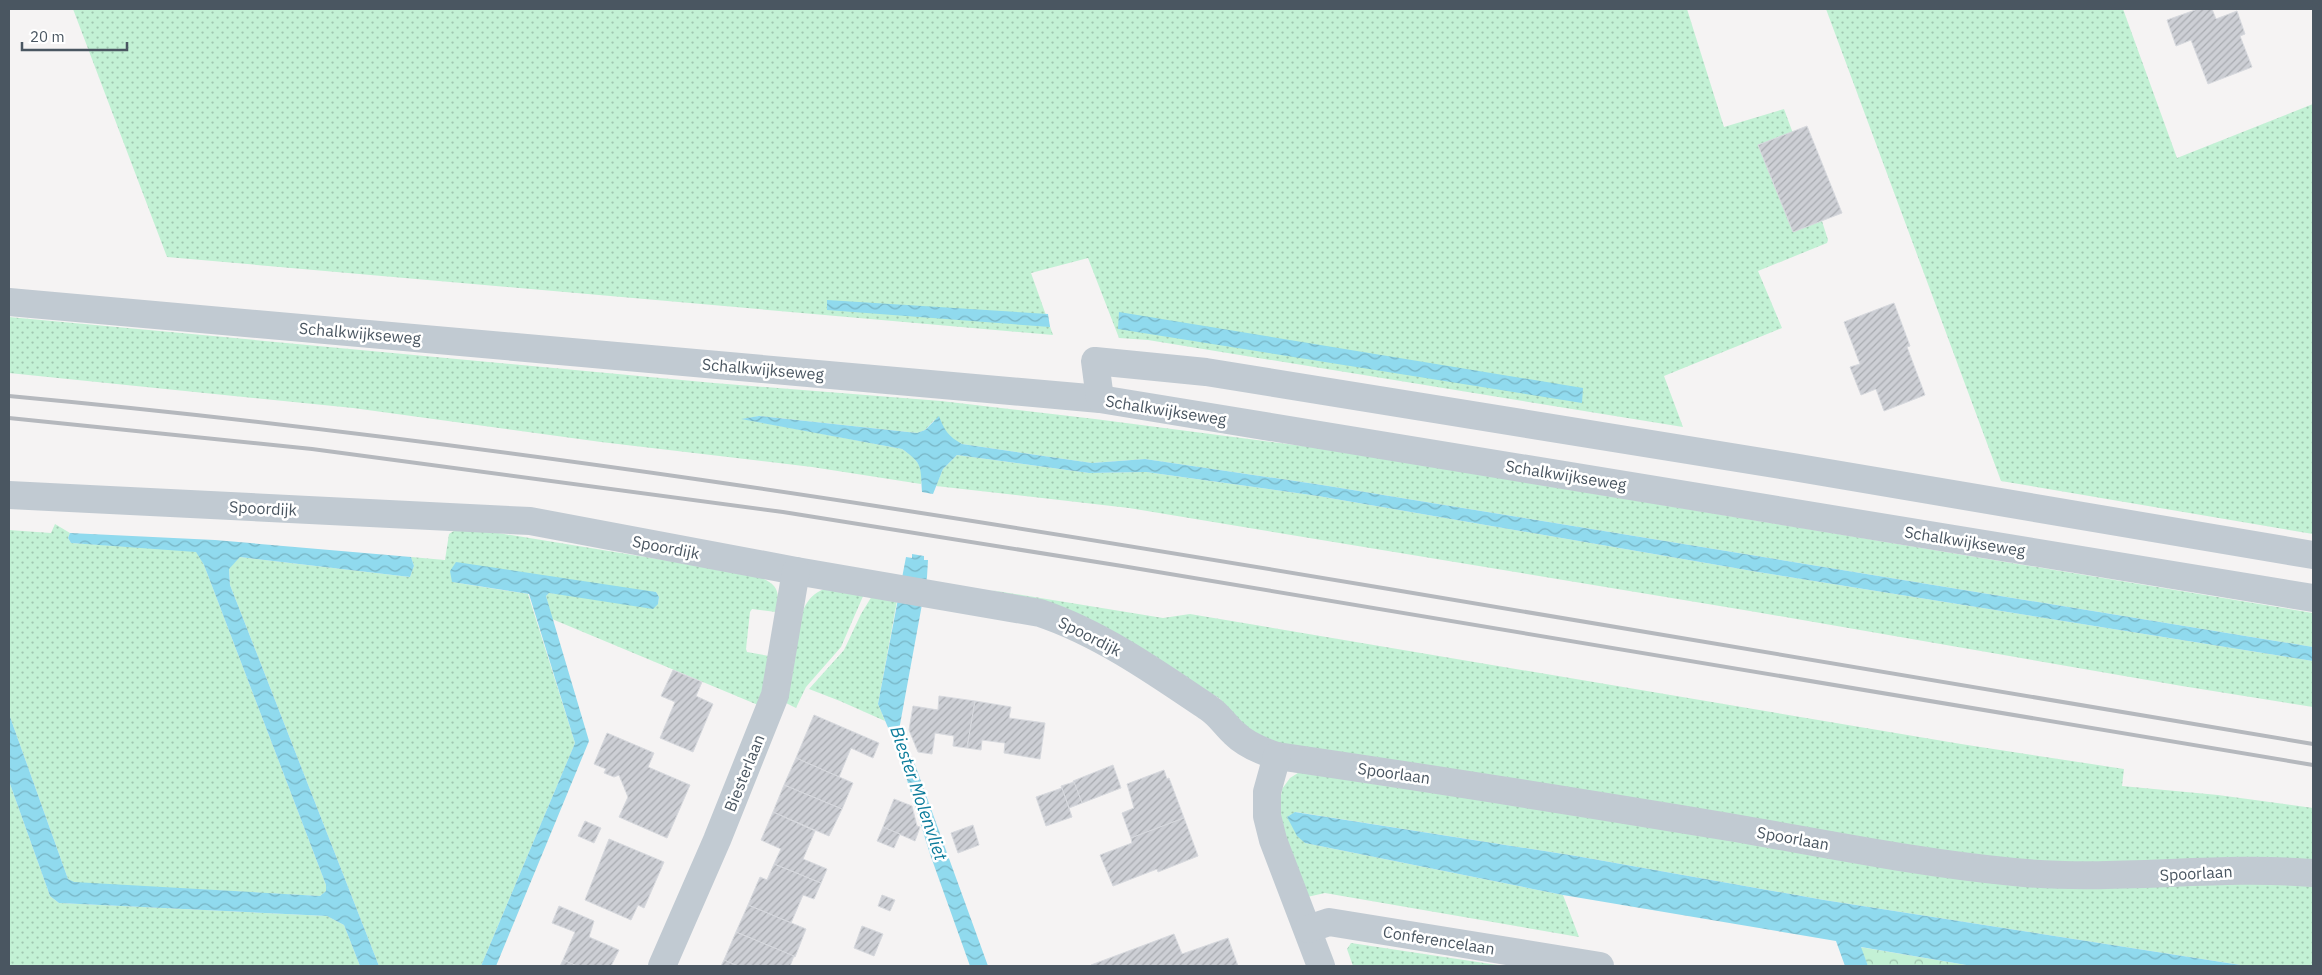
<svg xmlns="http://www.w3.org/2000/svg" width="2322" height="975" viewBox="0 0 2322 975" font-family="'IBM Plex Sans',sans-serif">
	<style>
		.grass { fill: url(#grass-dots) }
		.forest { fill: url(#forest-crowns) }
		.water { fill: url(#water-waves) }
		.building { fill: url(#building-hatch); stroke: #d7d9de }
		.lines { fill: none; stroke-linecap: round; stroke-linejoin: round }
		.minor { stroke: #c1cad2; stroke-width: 28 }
		.rail { stroke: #b5b8bd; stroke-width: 4 }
		.labels { text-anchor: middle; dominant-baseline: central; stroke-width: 5; stroke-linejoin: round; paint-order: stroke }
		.street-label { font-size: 16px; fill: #4a5661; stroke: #fff }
		.water-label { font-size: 18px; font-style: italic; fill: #0c7c9b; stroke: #fff }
	</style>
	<defs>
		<pattern id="grass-dots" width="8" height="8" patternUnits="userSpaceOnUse" patternTransform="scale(1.25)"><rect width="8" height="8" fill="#c3f1d5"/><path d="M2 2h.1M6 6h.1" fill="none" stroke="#a0c6b0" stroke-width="1.8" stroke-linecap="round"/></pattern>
		<pattern id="forest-crowns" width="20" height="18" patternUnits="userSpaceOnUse" patternTransform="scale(1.25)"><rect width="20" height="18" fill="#c3f1d5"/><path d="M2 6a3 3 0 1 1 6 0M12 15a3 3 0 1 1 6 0" fill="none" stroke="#a0c6b0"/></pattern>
		<pattern id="water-waves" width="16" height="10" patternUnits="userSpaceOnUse" patternTransform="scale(1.25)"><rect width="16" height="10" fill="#90daee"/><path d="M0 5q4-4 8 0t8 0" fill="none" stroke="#78b4c4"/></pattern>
		<pattern id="building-hatch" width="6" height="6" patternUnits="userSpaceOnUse" patternTransform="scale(1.25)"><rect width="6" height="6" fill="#cdcfd5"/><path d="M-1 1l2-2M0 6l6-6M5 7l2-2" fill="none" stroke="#a8abb0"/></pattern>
	</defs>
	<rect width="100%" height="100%" fill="#f5f3f3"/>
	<g class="grass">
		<polygon points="73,9 1687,9 1724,127 1784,109 1801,155 1828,240 1827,243 1758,271 1782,328 1664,376 1683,427 1148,340 1119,338 1088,258 1031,273 1053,335 167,257"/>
		<polygon points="1826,9 2123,9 2177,158 2313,104 2313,534 2001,481"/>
		<path d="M9,317L714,383L941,401L1095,419L1326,449L2313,613V647L1322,485L1145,459L1092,463L962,444L951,439L934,420L925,430L917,433L759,416L743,419L902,449C916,458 924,466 921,484L812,467L601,442L353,408L9,373Z"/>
		<polygon points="957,455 1089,473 1146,472 1318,496 1758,572 2313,661 2313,707 2182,686 1750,611 1129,508 936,486 943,469"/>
		<polygon points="55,524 70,533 68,538 71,543 196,551 204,565 326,885 326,891 320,896 74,883 68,879 9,714 9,530 51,533"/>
		<path d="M457,529L480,530L755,575C777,584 781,589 776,612L752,609L750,612L746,649L747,652L769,656L771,658L758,705L552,619L546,596L549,593L658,604L659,597L656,592L452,582L528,594L575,743L481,966H379L230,585L229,568L240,557L410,577L414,566L411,557L445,560L449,534Z"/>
		<path d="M828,588L864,594L841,647L806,687L796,708L784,702C800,670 786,597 828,588Z"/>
		<polygon points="991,590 1163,618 1190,614 1961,744 2124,769 2122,786 2218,795 2313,808 2313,865 2016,863 1278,743 1261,737 1243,724 1219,698 1045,603"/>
		<polygon points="872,596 897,601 878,704 885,721 840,701 809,689 844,650 861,614"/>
		<polygon points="1301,771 1732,837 2313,882 2313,966 2247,966 1824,900 1576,856 1296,812 1287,817 1305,843 1563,895 1579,937 1325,893 1307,897 1278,816 1282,789 1290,778"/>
		<polygon points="9,781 50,896 59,903 327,916 344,925 360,966 9,966"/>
		<polygon points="1351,943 1504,966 1353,966 1347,949"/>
	</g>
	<polygon class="forest" points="1860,947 1972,966 1868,966"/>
	<g class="water">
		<polygon points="827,300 1048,314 1050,327 827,310"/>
		<polygon points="1119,312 1583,388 1582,403 1118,329"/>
		<path d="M759,416L917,433L925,430L939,416C944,430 949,437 962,444L1092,463L1145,459L1322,485L2313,647V661L1758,572L1318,496L1146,472L1089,473L957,455L943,469L933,494L922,492C920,468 924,464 902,449L741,419Z"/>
		<polygon points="70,533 215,540 411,557 414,566 410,577 240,557 229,569 230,585 379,966 360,966 344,925 327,916 59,903 50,896 9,781 9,714 68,879 74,882 320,896 326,891 326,885 204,565 196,552 71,543 68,538"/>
		<polygon points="912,554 924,556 924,560 928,560 927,577 899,730 914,762 988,966 970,966 930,854 898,751 878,704 906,557 912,558"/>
		<polygon points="456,562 656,592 659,597 658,604 653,609 549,593 546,596 589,741 496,966 481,966 575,743 529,594 452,582 450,571"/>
		<polygon points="1295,812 1576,856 1824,900 2247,966 1972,966 1861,947 1868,966 1845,966 1836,941 1563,895 1305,843 1297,836 1287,817"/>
	</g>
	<g class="building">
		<polygon points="2198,9 2212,9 2216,19 2237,11 2245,34 2240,36 2252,67 2208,84 2191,40 2176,46 2167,20"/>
		<polygon points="1807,126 1842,213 1793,232 1758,145"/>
		<polygon points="1894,303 1910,346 1907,347 1925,395 1884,411 1876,389 1861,395 1850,367 1860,364 1844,322"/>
		<polygon points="673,670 702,682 696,696 713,704 693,752 660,738 675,702 661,696"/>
		<polygon points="939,696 975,701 967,748 953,746 954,736 935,733 932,754 918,752 909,730 913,706 938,710"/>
		<polygon points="975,701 1011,707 1009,718 1045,723 1040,759 1004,753 1005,743 982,740 981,750 967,748"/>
		<polygon points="814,715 879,743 873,758 851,748 839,777 796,758"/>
		<polygon points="607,733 654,753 648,767 690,785 667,838 619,817 628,797 619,775 614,777 604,773 606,769 594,764"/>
		<polygon points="796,758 853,783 842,809 784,785"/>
		<polygon points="1113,765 1121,788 1082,803 1073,781"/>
		<polygon points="1164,770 1167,779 1169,778 1184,818 1131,838 1122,813 1134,808 1127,784"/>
		<polygon points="1074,782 1082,803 1069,808 1061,786"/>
		<polygon points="784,785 842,809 829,836 773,812"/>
		<polygon points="1062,788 1072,817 1046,826 1036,797"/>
		<polygon points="894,799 912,806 917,826 920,827 915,841 883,827"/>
		<polygon points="773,812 815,831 803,859 827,869 821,883 774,864 781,849 761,840"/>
		<polygon points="1184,818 1198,856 1158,872 1157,869 1113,886 1100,855 1132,843 1131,838"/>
		<polygon points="585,821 601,828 594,843 578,836"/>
		<polygon points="973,825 979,845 958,853 951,833"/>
		<polygon points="883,827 900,834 894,848 877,841"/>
		<polygon points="609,839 664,862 644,908 638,905 631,920 585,900"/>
		<polygon points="774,864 821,883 814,899 803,895 791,923 748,905 760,877 767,880"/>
		<polygon points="882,895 895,900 890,911 878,906"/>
		<polygon points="748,905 806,929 795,957 736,932"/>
		<polygon points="559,906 594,921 589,937 619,950 611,966 577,966 563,960 575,932 552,923"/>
		<polygon points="862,926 883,934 874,956 854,948"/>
		<polygon points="736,932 794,956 790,966 738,966 724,960"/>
		<polygon points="1174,934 1182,954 1228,938 1238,966 1092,966 1091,965"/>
		<polygon points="563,960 577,966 560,966"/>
		<polygon points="724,960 738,966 721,966"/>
	</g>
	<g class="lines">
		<g class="minor">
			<polyline points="9,302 1100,399 2313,598"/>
			<polyline points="1100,399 1095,361 1206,372 1793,467 2313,555"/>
			<path d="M9,495L530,521L796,571L1040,613C1100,633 1157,673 1210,709C1219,715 1226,726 1234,733C1246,745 1261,751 1277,756C1428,778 1578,802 1729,827C1823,843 1918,863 2014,872C2114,882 2214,865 2313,873"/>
			<polyline points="1277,756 1267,792 1267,816 1273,840 1321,966"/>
			<polyline points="1308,929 1329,922 1600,966"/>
			<polyline points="662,966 717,840 775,695 796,571"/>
		</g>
		<g class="rail">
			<path d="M9,396C472,439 930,512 1389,589C1697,641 2005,693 2313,744"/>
			<polyline points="9,418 312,449 783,512 1122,566 2313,765"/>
		</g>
	</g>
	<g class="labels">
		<g class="street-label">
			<text transform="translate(360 333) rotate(5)">Schalkwijkseweg</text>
			<text transform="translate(763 369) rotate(5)">Schalkwijkseweg</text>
			<text transform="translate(1166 410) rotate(9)">Schalkwijkseweg</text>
			<text transform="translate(1566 475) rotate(9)">Schalkwijkseweg</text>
			<text transform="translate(263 508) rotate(3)">Spoordijk</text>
			<text transform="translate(1965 541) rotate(9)">Schalkwijkseweg</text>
			<text transform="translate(666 547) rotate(11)">Spoordijk</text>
			<text transform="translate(1090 636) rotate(27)">Spoordijk</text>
			<text transform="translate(744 773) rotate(-68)">Biesterlaan</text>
			<text transform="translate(1394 773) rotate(8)">Spoorlaan</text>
			<text transform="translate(1793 838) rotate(10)">Spoorlaan</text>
			<text transform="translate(2196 873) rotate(-3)">Spoorlaan</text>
			<text transform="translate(1439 940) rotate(9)">Conferencelaan</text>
		</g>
		<g class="water-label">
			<text transform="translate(919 793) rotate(71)">Biester Molenvliet</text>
		</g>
	</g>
	<rect width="2322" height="975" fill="none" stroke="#4a5661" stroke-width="20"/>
	<path d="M22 42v8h105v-8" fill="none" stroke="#4a5661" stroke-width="2.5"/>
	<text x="30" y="42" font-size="15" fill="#4a5661" stroke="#ffffff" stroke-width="4" paint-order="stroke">20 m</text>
</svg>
